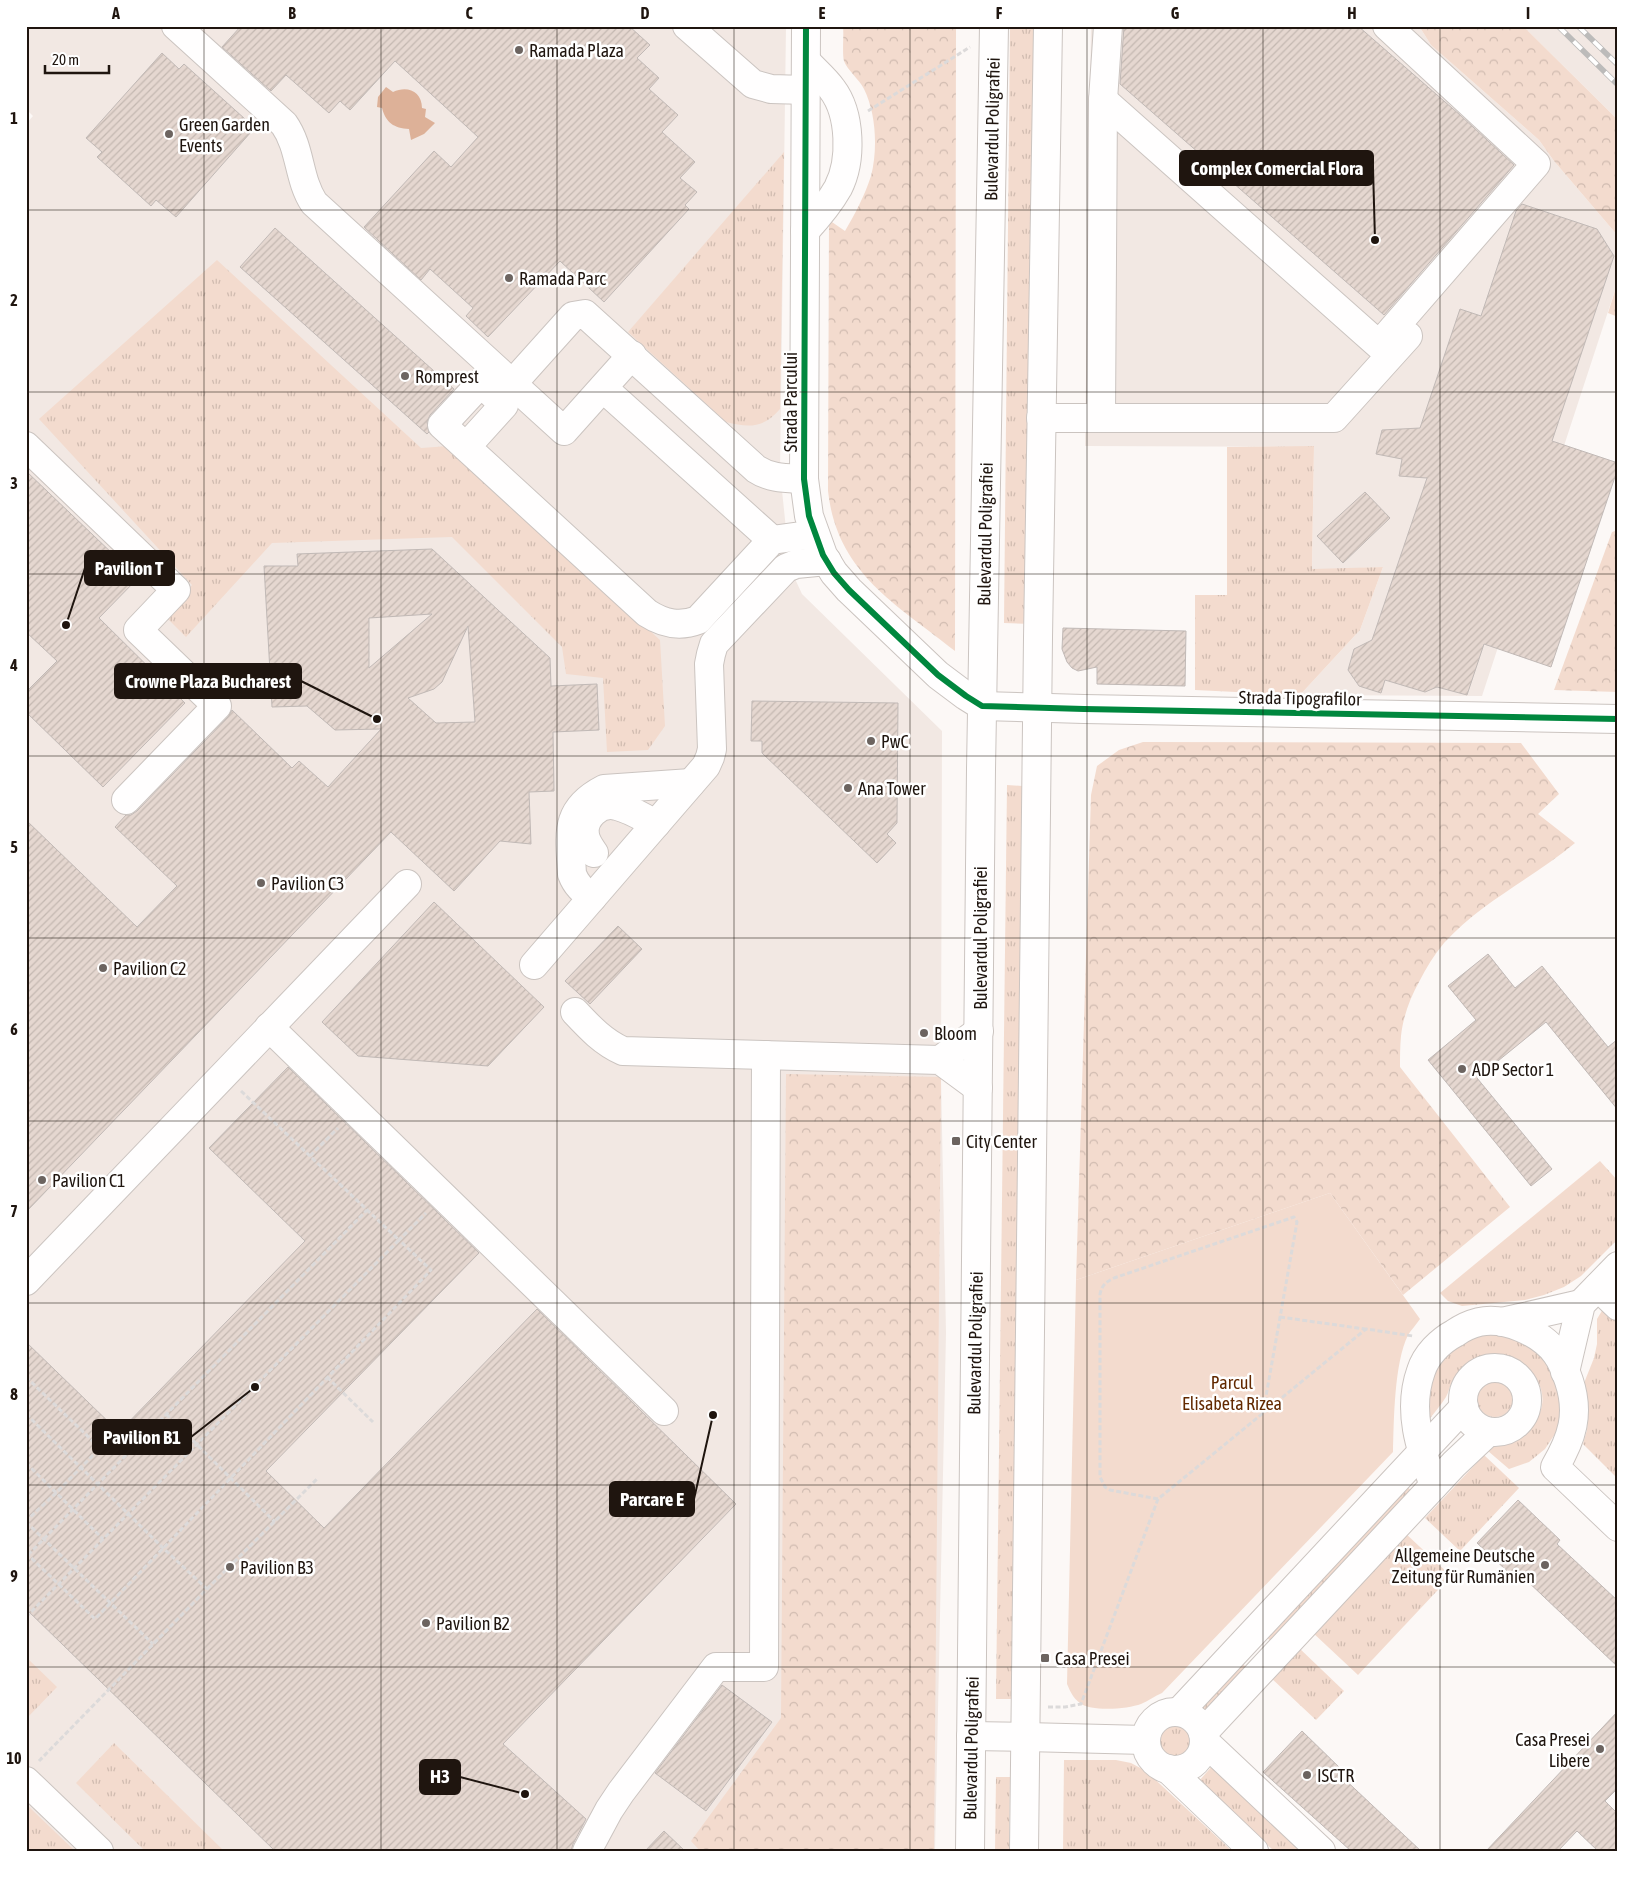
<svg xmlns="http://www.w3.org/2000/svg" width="1644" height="1877" viewBox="0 0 1644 1877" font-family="'Asap Condensed',sans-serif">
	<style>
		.built { fill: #f2e8e3 }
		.grass { fill: url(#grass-tufts) }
		.forest { fill: url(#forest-crowns) }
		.green { fill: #f3dbce }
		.water { fill: #ddb198 }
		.building { fill: url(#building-hatch); stroke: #c1b9b6; fill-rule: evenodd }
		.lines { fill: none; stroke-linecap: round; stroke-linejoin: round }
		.minor-casing { stroke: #cbc4c0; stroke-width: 30 }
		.major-casing { stroke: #cbc4c0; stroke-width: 30 }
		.path { stroke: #dcdada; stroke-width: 3; stroke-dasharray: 5 2.5; stroke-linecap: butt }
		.minor { stroke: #fffefe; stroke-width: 28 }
		.major { stroke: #fffefe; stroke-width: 28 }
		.rail-casing { stroke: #bcbbba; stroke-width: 5.5 }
		.rail { stroke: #fff; stroke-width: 4; stroke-dasharray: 11; stroke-linecap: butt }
		.cycleway-casing { stroke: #fff; stroke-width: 9 }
		.cycleway { stroke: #00873e; stroke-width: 6 }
		.grid { fill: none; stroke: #1f150f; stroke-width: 1; stroke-opacity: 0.55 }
		.poi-dot { fill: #6c6460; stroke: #fff; stroke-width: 2 }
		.labels { text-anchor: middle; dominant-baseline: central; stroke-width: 5; stroke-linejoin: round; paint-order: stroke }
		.poi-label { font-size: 18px; fill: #1f150f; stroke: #fff; text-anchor: start }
		.street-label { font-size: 18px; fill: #1f150f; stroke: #fff }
		.park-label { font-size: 18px; fill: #622900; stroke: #fff }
		.leader { fill: none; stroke: #1f150f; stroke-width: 2 }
		.callout-dot { fill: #1f150f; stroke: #fff; stroke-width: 2 }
		.callout { fill: #1f150f; stroke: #1f150f; stroke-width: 2 }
		.callout-label { font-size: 19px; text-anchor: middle; font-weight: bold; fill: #fff }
		.neatline { fill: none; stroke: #1f150f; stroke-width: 2 }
		.grid-label { font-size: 16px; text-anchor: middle; font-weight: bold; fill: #1f150f }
	</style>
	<defs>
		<pattern id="grass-tufts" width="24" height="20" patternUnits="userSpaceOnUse" patternTransform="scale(1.25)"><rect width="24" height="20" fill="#f3dbce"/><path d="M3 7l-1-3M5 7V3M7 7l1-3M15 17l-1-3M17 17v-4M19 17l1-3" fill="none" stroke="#d0bbb0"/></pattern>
		<pattern id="forest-crowns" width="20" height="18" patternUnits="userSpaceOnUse" patternTransform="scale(1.25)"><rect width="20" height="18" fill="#f3dbce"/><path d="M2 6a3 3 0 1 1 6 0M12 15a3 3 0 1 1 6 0" fill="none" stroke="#d0bbb0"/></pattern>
		<pattern id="building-hatch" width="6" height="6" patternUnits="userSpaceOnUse" patternTransform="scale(1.25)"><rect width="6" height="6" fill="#e5d7d0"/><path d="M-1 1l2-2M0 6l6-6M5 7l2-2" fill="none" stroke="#c4b8b1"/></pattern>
	</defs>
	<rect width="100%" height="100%" fill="#fcf8f6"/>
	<g class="built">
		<polygon points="26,26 786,26 780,471 790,568 802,594 942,731 941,1077 946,1333 935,1851 26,1851 26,124 33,116 26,109"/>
		<polygon points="1091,26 1419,26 1431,45 1539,140 1554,161 1618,236 1618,281 1482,696 1300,695 1360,630 1383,567 1312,570 1314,447 1085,446"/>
		<polygon points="1523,26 1618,26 1618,120"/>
	</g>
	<g class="grass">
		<polygon points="1010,26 1039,26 1032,624 1004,623"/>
		<path d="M784,152L780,409C764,428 749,428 726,422L628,332Z"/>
		<polygon points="217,260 421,448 449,446 660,640 665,726 648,750 607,752 603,678 566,674 562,647 452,537 272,543 186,637 165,616 192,585 39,419"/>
		<polygon points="1314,446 1312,569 1383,567 1360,630 1300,695 1195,690 1195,595 1227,595 1227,447"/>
		<polygon points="1007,785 1022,786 1012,1699 996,1699"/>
		<polygon points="1600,1161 1618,1181 1618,1239 1581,1276 1564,1287 1544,1295 1525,1300 1462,1306 1448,1301 1440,1293"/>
		<polygon points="1603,1309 1618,1322 1618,1479 1583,1444 1587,1430 1588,1417 1584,1383 1594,1358 1597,1344 1597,1319"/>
		<path d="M1478,1333L1515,1334L1556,1369L1564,1410L1557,1431L1545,1449L1529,1462L1509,1469L1488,1451L1496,1442C1501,1441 1507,1442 1512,1441C1519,1439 1525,1432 1530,1427C1568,1389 1511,1335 1469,1362C1462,1366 1455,1375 1452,1382C1449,1387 1449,1392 1446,1397C1441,1405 1434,1413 1428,1421V1381L1447,1350Z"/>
		<circle cx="1495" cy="1399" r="18"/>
		<polygon points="1484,1455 1519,1488 1460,1551 1425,1518"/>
		<polygon points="1404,1484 1414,1493 1274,1644 1264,1635"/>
		<polygon points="1404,1532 1451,1576 1358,1675 1311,1631"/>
		<polygon points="1297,1646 1344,1691 1316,1720 1269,1676"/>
		<polygon points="26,1657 57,1687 26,1719"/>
		<polygon points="1239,1660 1250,1671 1209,1716 1198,1705"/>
		<circle cx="1174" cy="1740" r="18"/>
		<polygon points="114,1743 224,1851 145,1851 76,1783"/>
		<polygon points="1064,1760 1116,1760 1131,1763 1146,1771 1232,1851 1063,1851"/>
		<polygon points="1213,1765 1305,1851 1274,1851 1199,1781"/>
		<polygon points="996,1777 1010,1777 1009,1851 995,1851"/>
		<polygon points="26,1804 75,1851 26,1851"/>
	</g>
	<g class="forest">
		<path d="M843,26H956L955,651C896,604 837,573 828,491L829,220L845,231C855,214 865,195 871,176C878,149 876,113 864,89C859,79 848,71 844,61C842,54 844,35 843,26Z"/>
		<polygon points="1419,26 1523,26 1618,120 1618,236 1554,161 1539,140 1431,45"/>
		<polygon points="1618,281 1618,317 1608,313"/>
		<polygon points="1618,530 1618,692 1554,690 1612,532"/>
		<path d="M1143,742L1521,743L1559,794L1538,814L1575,843C1533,878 1481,902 1444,943C1434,955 1426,968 1419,982C1410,998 1403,1017 1401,1036C1400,1046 1400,1057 1400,1067L1510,1207L1403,1295L1330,1193L1076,1280L1091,795L1097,766L1119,750Z"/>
		<polygon points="786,1074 941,1077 934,1851 700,1851 691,1841 781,1718"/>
	</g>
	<path class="green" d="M1330,1193L1420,1319C1416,1325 1411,1330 1408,1335C1394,1364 1394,1420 1393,1452L1162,1693C1155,1696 1148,1701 1141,1704C1128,1709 1091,1712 1080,1703C1073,1698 1070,1691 1067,1684L1076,1280Z"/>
	<path class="water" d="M386,87L393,92C407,85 422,91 422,108L426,109L425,117L435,123L424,134L411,140L409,129C394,128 386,123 382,108L377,107L378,97Z"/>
	<g class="building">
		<polygon points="241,26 629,26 650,45 637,58 659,78 649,89 678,115 662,132 695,162 680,178 697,192 685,205 689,209 604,302 560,261 488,337 466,316 473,308 430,269 421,280 364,227 434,151 451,167 478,137 395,61 350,110 340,101 329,113 286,75 271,91 222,47"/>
		<polygon points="1124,26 1358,26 1460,115 1514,165 1384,315 1120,84"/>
		<polygon points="162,53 179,69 184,64 245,119 241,123 251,132 176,217 156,200 151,206 97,157 102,152 86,138"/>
		<polygon points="1522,204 1597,229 1614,256 1552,441 1618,463 1618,468 1551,667 1484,644 1467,695 1437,687 1425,692 1385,680 1381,693 1359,686 1348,670 1354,649 1372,640 1427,478 1399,476 1402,459 1376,454 1382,430 1420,428 1460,309 1481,316 1516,211"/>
		<polygon points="275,228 454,389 430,415 427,422 429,432 427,434 240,267"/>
		<polygon points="26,471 138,578 99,618 185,703 103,787 26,712 26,692 57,661 26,632"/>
		<polygon points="1365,492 1390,518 1343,563 1317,536"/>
		<path d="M432,549L550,658L551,686L597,684L599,730L553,732L554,791L529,792L531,844L500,841L454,891L391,832L26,1212V820L137,927L177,886L115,827L126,815H131L137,811L228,717L232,710L292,768L299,761L328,787L381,729L335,730L307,706L272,707L264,566H298L297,554ZM432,614L369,668V618ZM468,626L475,722L436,723L408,698L434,689L442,682Z"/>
		<polygon points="1063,628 1186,631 1185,686 1097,684 1097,667 1078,671 1072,668 1067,662 1062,649"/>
		<polygon points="752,701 898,703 897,823 887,834 896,843 877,863 762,753 762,741 751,741"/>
		<polygon points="434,902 544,1007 488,1066 358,1056 322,1022"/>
		<polygon points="618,926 642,949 590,1004 565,981"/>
		<polygon points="1488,954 1515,988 1542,966 1608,1047 1618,1039 1618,1110 1546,1022 1477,1078 1552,1169 1531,1186 1428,1060 1476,1020 1448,986"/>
		<polygon points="288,1067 479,1253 266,1471 324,1528 537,1309 736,1504 503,1744 586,1819 573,1844 571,1851 275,1851 26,1609 26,1342 119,1432 305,1241 209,1148"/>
		<polygon points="1518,1500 1560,1540 1557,1544 1618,1601 1618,1667 1524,1578 1520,1583 1477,1543"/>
		<polygon points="722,1685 772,1722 706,1811 655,1773"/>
		<polygon points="1618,1711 1618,1788 1605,1801 1618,1814 1618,1851 1598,1851 1577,1831 1558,1851 1486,1851"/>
		<polygon points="1302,1731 1342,1770 1339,1774 1421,1851 1351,1851 1263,1772"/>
		<polygon points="664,1831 685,1851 645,1851"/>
	</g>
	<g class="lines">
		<g class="minor-casing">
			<g id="minor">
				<path d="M176,26L284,124C301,148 298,179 314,203L564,431L632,355"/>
				<polyline points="687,26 753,84 771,89 806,90"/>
				<polyline points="806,26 804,479 809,516 823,555 834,573 849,590 938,675 966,696 982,706 1084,709 1618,719"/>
				<polyline points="1103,100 1379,345 1536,164 1387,26"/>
				<path d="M805,231C817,218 829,204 838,188C852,161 851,114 832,89C825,79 814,70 806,61"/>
				<path d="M512,384L573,316L585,314L756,469C771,479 787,478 804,479"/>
				<polyline points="603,388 772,540"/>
				<polyline points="1041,418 1334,418 1408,336"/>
				<polyline points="1101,418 1103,100 1108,26"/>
				<polyline points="26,446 176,590 138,630 217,706 126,800"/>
				<path d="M466,447L442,425L481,383L504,405L466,447L647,613C664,624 680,627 698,620L772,540L815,534"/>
				<path d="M594,853C590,847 586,842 585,835C582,818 600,801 617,806C630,809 644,818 656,824"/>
				<path d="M592,898C583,891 576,885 572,874C570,836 563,810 604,789L691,783"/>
				<polyline points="534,965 706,766 710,757 712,749 709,664 711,654 714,644 786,568 796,564 827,561"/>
				<path d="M575,1012C590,1028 603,1042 623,1051L940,1060L978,1088"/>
				<polyline points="269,1027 664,1411"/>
				<polyline points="940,1060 979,1031"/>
				<polyline points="26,1281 407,884"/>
				<polyline points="1598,1287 1618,1306"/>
				<polyline points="1502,1322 1581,1304"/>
				<circle cx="1495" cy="1400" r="32"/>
				<polyline points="1565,1372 1581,1304 1618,1266"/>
				<path d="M1434,1485C1420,1449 1407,1410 1421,1371C1426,1355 1440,1341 1455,1333C1462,1328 1471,1324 1479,1322C1505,1316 1541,1333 1556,1353C1562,1361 1566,1372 1569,1381C1580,1414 1572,1438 1555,1467L1618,1527"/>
				<polyline points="1180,1711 1464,1407"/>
				<circle cx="1175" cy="1741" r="29"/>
				<polyline points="1203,1733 1454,1464 1488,1432"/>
				<polyline points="1026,1737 1145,1740"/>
				<polyline points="1204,1741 1321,1851"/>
				<polyline points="1168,1769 1254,1851"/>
				<polyline points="26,1781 99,1851"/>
				<polyline points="587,1851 609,1810 621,1792 716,1667 764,1667 766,1055"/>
			</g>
		</g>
		<g class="major-casing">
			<g id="major">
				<polyline points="971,1736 1026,1737"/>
				<polyline points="970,1851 981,769 994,26"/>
				<polyline points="1024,1851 1038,638 1048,26"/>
			</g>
		</g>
		<g class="path">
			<polyline points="868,111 970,47"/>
			<polyline points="310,1156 338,1128"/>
			<polyline points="1280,1317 1365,1329"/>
			<polyline points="26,1377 100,1448 56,1493 26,1521"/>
			<polyline points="327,1377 373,1422"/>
			<polyline points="26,1414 163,1548 207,1589 39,1761"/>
			<polyline points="166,1414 275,1522"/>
			<polyline points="26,1463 103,1539"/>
			<path d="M1158,1499L1110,1490L1105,1487L1100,1477V1294C1102,1285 1106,1282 1114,1278L1294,1217L1297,1222L1263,1413"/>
			<polyline points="26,1522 153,1644"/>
			<polyline points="26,1553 95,1619 431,1270 399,1240 426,1213"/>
			<polyline points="28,1555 367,1210"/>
			<polyline points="207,1589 317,1479"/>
			<polyline points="26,1617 399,1240 241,1091"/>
			<polyline points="1048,1707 1065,1707 1081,1704 1158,1499 1366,1329 1413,1336"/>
		</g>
		<use href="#minor" class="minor"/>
		<use href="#major" class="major"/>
		<g class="rail-casing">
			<g id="rail">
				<polyline points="1558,26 1618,85"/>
				<polyline points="1578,26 1618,65"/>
			</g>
		</g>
		<use href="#rail" class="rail"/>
		<g class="cycleway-casing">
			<polyline id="cycleway" points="806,26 804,479 809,516 823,555 834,573 849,590 938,675 966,696 982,706 1084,709 1618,719"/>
		</g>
		<use href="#cycleway" class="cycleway"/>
	</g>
	<path class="grid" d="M204,26V1851M381,26V1851M557,26V1851M734,26V1851M910,26V1851M1087,26V1851M1263,26V1851M1440,26V1851M26,210H1618M26,392H1618M26,574H1618M26,756H1618M26,938H1618M26,1121H1618M26,1303H1618M26,1485H1618M26,1667H1618"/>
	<g class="poi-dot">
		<circle cx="519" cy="50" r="5"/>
		<circle cx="169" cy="134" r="5"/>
		<circle cx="509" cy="278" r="5"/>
		<circle cx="405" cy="376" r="5"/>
		<circle cx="871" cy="741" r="5"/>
		<circle cx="848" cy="788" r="5"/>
		<circle cx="261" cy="883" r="5"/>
		<circle cx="103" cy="968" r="5"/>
		<circle cx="924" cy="1033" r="5"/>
		<circle cx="1462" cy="1069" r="5"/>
		<rect x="951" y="1136" width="10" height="10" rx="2.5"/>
		<circle cx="42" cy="1180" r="5"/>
		<circle cx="1545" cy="1565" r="5"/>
		<circle cx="230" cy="1567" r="5"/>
		<circle cx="426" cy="1623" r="5"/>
		<rect x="1040" y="1653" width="10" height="10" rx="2.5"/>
		<circle cx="1600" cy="1749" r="5"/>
		<circle cx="1307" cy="1775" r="5"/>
	</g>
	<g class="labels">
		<g class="poi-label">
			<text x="529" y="50">Ramada Plaza</text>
			<text x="179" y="124">Green Garden<tspan x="179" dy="21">Events</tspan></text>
			<text x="519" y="278">Ramada Parc</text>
			<text x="415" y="376">Romprest</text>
			<text x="881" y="741">PwC</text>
			<text x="858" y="788">Ana Tower</text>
			<text x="271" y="883">Pavilion C3</text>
			<text x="113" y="968">Pavilion C2</text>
			<text x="934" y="1033">Bloom</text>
			<text x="1472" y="1069">ADP Sector 1</text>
			<text x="966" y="1141">City Center</text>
			<text x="52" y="1180">Pavilion C1</text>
			<text x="1535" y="1555" text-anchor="end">Allgemeine Deutsche<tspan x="1535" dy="21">Zeitung für Rumänien</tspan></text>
			<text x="240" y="1567">Pavilion B3</text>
			<text x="436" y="1623">Pavilion B2</text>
			<text x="1055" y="1658">Casa Presei</text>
			<text x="1590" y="1739" text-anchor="end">Casa Presei<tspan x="1590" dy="21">Libere</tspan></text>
			<text x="1317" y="1775">ISCTR</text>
		</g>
		<g class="street-label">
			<text transform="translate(992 129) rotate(-89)">Bulevardul Poligrafiei</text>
			<text transform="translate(790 402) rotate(-90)">Strada Parcului</text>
			<text transform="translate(985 534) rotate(-89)">Bulevardul Poligrafiei</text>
			<text transform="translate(1300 698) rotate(1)">Strada Tipografilor</text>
			<text transform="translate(980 938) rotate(-90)">Bulevardul Poligrafiei</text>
			<text transform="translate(975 1343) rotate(-89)">Bulevardul Poligrafiei</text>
			<text transform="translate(971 1748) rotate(-89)">Bulevardul Poligrafiei</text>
		</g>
		<g class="park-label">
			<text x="1232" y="1382">Parcul<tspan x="1232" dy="21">Elisabeta Rizea</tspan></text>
		</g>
	</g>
	<path class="leader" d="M1375 240L1373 168M66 625L85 568M377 719L301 681M255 1387L191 1437M713 1415L694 1499M525 1794L460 1777"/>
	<g class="callout-dot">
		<circle cx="1375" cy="240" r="5"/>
		<circle cx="66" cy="625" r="5"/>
		<circle cx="377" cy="719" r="5"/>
		<circle cx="255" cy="1387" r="5"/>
		<circle cx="713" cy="1415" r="5"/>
		<circle cx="525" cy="1794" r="5"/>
	</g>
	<g class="callout">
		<rect x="1180" y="151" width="193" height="34" rx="5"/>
		<rect x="85" y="551" width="89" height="34" rx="5"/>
		<rect x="115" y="664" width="186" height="34" rx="5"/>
		<rect x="93" y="1420" width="98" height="34" rx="5"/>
		<rect x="610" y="1482" width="84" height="34" rx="5"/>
		<rect x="420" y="1760" width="40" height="34" rx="5"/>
	</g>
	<g class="callout-label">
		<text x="1277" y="175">Complex Comercial Flora</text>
		<text x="129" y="575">Pavilion T</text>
		<text x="208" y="688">Crowne Plaza Bucharest</text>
		<text x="142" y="1444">Pavilion B1</text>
		<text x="652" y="1506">Parcare E</text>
		<text x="440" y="1783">H3</text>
	</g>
	<rect width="1644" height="1877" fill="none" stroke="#ffffff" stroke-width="55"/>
	<path d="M45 65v8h64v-8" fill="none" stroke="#1f150f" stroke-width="2.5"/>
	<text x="52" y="65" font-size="15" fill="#1f150f" stroke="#ffffff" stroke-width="4" paint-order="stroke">20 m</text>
	<rect x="28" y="28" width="1588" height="1822" class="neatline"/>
	<g class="grid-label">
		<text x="116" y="19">A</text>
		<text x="292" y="19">B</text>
		<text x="469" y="19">C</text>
		<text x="645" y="19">D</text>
		<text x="822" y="19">E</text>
		<text x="999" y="19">F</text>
		<text x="1175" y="19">G</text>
		<text x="1352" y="19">H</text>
		<text x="1528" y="19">I</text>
		<text x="14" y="124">1</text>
		<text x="14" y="306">2</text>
		<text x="14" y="489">3</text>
		<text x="14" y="671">4</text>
		<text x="14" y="853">5</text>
		<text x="14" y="1035">6</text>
		<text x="14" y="1217">7</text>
		<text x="14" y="1400">8</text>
		<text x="14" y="1582">9</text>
		<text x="14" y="1764">10</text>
	</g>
</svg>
